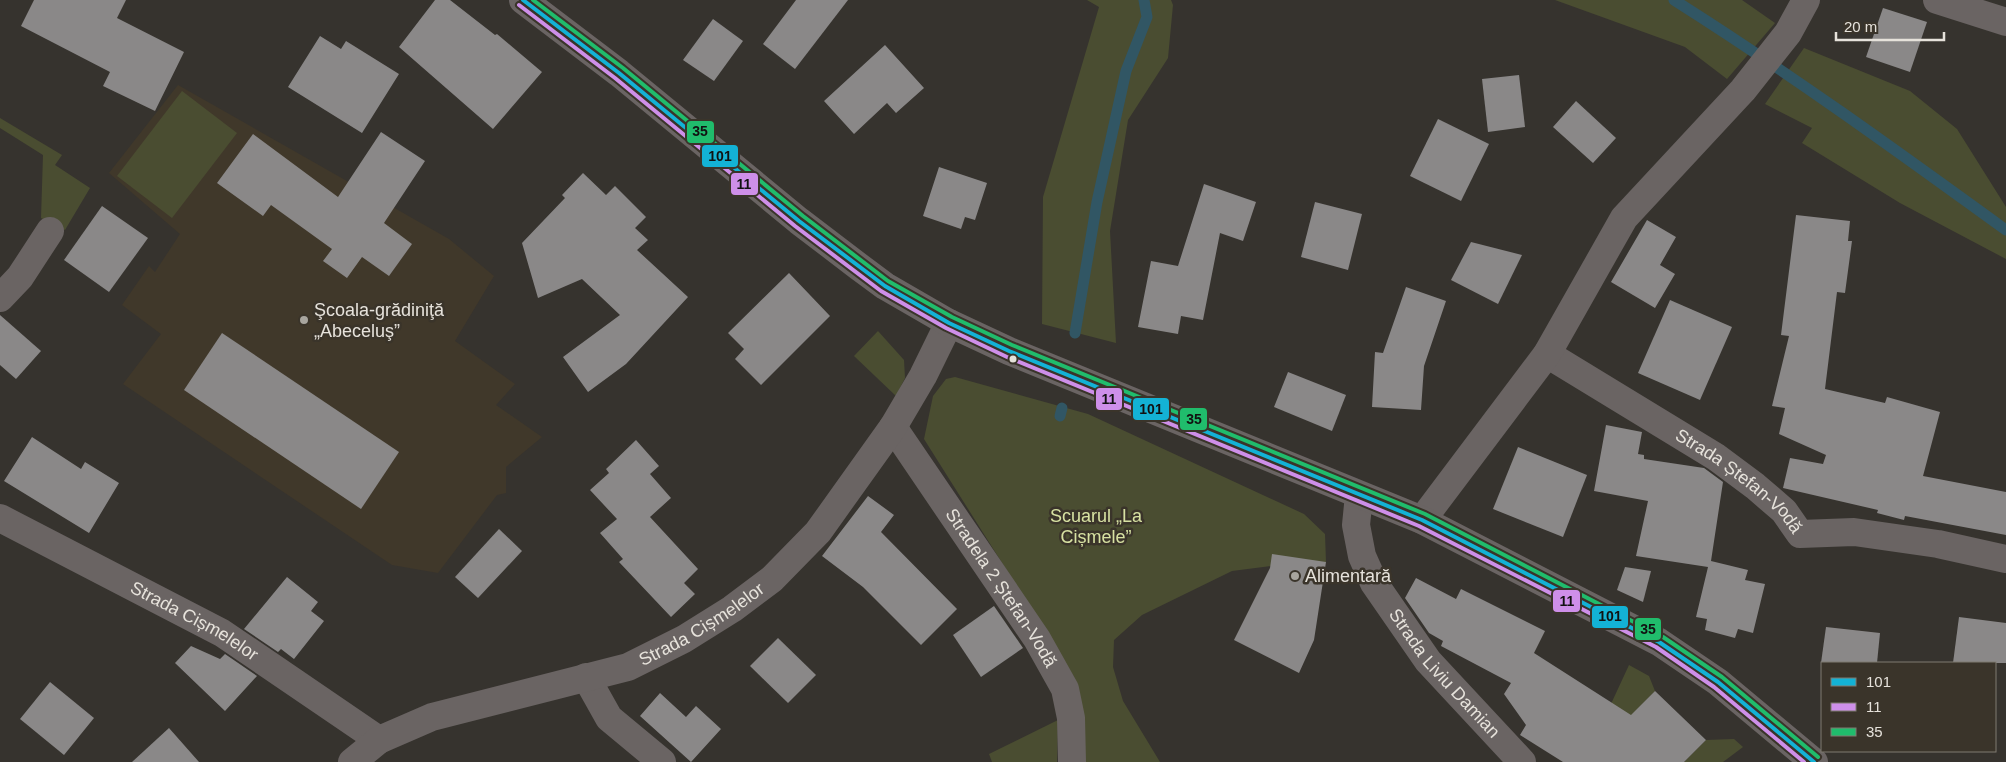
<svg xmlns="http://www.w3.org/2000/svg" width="2006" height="762" viewBox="0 0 2006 762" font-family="Arial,sans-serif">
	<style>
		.built { fill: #40382a }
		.green { fill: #4a4d31 }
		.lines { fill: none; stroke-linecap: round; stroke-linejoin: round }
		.stream { stroke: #315664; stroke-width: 11 }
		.building { fill: #8a8888 }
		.minor { stroke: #6a6463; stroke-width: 28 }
		.tertiary { stroke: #6a6463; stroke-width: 28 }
		.bus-1-casing { stroke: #3a342a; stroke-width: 8 }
		.bus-2-casing { stroke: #3a342a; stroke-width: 8 }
		.bus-3-casing { stroke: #3a342a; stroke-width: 8 }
		.bus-1 { stroke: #13b2d5; stroke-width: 4 }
		.bus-2 { stroke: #ce8fe9; stroke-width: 4 }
		.bus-3 { stroke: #20bc6c; stroke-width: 4 }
		.poi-dot { fill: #a8a59e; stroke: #3a342a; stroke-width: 2 }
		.bus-dot { fill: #e6e2db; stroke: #3a342a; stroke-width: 2 }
		.labels { text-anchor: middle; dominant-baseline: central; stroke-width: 5; stroke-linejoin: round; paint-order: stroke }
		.poi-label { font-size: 18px; fill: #e6e2db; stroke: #3a342a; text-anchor: start }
		.street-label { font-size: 18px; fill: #e6e2db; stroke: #3a342a }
		.park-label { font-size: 18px; fill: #d7e1a2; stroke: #3a342a }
		.line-badge { stroke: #3a342a; stroke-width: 2 }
		.pale-badge-label { font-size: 14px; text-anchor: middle; font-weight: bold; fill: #111 }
	</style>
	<rect width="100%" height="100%" fill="#36332e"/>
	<polygon class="built" points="178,85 449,239 494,276 455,341 515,384 496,405 542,437 506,467 506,493 497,495 438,573 392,565 123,384 161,334 122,305 149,266 155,272 180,234 109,173"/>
	<g class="green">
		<polygon points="1087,0 1171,0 1173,5 1168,58 1128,120 1110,231 1116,343 1042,324 1043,197 1099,7"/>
		<polygon points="1555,0 1742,0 1775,23 1727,79 1685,47"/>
		<polygon points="1804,48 1910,91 1957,129 2006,207 2006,259 1900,203 1802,143 1812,128 1765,104"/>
		<polygon points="182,91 237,133 172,218 117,176"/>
		<polygon points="0,118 62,155 55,165 90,188 65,230 41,218 43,155 0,128"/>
		<polygon points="878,331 904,360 905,378 896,396 854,356"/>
		<polygon points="955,377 1088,414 1304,514 1325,534 1326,562 1271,566 1232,571 1142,615 1114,640 1113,667 1123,701 1160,762 1081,762 1074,677 924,439 933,396 946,379"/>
		<polygon points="1629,665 1649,676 1655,691 1586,762 1575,762 1604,719"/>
		<polygon points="1058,720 1057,762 992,762 989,754"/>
		<polygon points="1734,739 1743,747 1723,762 1684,762 1706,740"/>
	</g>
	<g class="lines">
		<g class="stream">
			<path d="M1674,0C1788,72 1897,151 2006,230"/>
			<polyline points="1075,333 1097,202 1126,71 1147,17 1144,0"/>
			<polyline points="1060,416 1062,408"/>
		</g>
	</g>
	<g class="building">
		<polygon points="34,0 126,0 117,18 184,52 155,111 103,86 110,72 21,26"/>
		<polygon points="435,0 450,0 495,35 497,34 542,72 493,129 399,47"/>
		<polygon points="796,0 848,0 795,69 763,44"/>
		<polygon points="1883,8 1927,22 1910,72 1866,57"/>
		<polygon points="713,19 743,41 714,81 683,60"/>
		<polygon points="320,36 341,49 346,41 399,74 362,133 288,87"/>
		<polygon points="885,45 924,88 896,113 887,103 854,134 824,101"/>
		<polygon points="1519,75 1525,127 1488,132 1482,79"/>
		<polygon points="1576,101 1616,138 1593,163 1553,127"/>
		<polygon points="1438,119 1489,144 1461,201 1410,176"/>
		<polygon points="381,132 425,161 384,223 412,244 389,276 362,257 347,278 323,261 332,249 271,205 263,216 217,183 253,134 338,197"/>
		<polygon points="939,167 987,183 975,220 965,217 961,229 923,216"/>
		<polygon points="583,173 606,195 615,186 646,217 635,228 648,240 637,250 688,297 626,364 588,392 563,357 620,315 582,279 538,298 522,243 565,198 562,195"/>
		<polygon points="1204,184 1256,202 1243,241 1220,233 1203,320 1181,316 1178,334 1138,327 1151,261 1178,266"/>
		<polygon points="1315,202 1362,214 1348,270 1301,257"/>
		<polygon points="102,206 148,238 109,292 64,260"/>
		<polygon points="1796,215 1850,221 1848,241 1852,241 1845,293 1837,292 1825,389 1885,403 1887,397 1940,412 1923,476 2006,492 2006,535 1905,516 1904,520 1877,513 1878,510 1783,488 1790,458 1823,464 1826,455 1779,434 1785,408 1772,406 1789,336 1781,335"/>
		<polygon points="1647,220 1676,237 1660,265 1675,274 1655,308 1611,282"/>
		<polygon points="1471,242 1522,255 1498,304 1451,280"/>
		<polygon points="789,273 830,316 761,385 735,359 744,349 728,333"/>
		<polygon points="1406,287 1446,301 1424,366 1421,410 1372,407 1375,352 1383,353"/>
		<polygon points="1670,300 1732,327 1700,400 1638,373"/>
		<polygon points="0,315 41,351 16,379 0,365"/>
		<polygon points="222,333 399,452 361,509 184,390"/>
		<polygon points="1288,372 1346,395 1332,431 1274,407"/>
		<polygon points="1606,425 1642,432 1638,454 1644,455 1644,459 1704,468 1723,482 1711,561 1748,570 1745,580 1765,584 1753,633 1738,629 1735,638 1705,630 1707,619 1696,617 1708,567 1636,556 1648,501 1594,491"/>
		<polygon points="32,437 81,469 85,462 119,483 89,533 4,481"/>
		<polygon points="636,440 659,466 650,474 671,498 650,517 698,569 684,583 695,594 671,617 619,562 623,559 600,533 617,519 590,490 609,473 606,469"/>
		<polygon points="1518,447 1587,475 1563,537 1493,509"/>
		<polygon points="868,496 894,515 881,532 957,609 921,645 863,587 822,556"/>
		<polygon points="499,529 522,551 478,598 455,577"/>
		<polygon points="1272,554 1326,562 1314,640 1299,673 1234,640 1270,568"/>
		<polygon points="1625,567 1651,571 1643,602 1617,590"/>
		<polygon points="287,577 318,602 311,611 324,621 294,659 281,649 278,652 244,629"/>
		<polygon points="1416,578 1456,599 1461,589 1545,631 1534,653 1631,715 1655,691 1706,740 1684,762 1563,762 1520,735 1526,725 1504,694 1511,683 1441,646 1443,641 1429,633 1405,598"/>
		<polygon points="994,606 1023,648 981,677 953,635"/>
		<polygon points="1959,617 2006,623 2006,663 1953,663"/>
		<polygon points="1826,627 1880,633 1877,663 1821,663"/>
		<polygon points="778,638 816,675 788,703 750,666"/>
		<polygon points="191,646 220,659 225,654 257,676 225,711 175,663"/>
		<polygon points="50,682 94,718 64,755 20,719"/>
		<polygon points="660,693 686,717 696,706 721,729 691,762 640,716"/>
		<polygon points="169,728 199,762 132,762"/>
	</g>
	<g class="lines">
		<g class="minor">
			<polyline points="1937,0 2006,22"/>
			<polyline points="0,298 20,277 50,231"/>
			<path id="s1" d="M1547,354L1716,457L1755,486L1784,511L1800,534L1854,532L1938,544L2006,559"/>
			<path id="s2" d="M893,427L1037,639L1065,689L1071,718L1072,762"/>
			<path id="s3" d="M1359,495L1356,525L1362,556L1374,583L1428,661L1522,762"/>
			<path id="s4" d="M0,518L222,633L379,740"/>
			<polyline points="1422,520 1547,354 1624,218 1743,90 1788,33 1806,0"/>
			<polyline points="586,677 609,718 662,762"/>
			<path id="s5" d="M352,762L379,740L432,717L628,667L684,639L732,609L772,579L818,532L893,427L923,376L949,323"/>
		</g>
		<polyline class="tertiary" points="523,0 619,73 799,221 858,266 885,286 949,323 1009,351 1422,520 1659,642 1718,682 1814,762"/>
		<g class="bus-1-casing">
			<polyline id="bus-1" points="523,0 619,73 799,221 885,286 949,323 1009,351 1422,520 1659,642 1718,682 1814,762"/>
		</g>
		<g class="bus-2-casing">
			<polyline id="bus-2" points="519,5 615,78 795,226 881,291 946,328 1007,357 1419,526 1656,647 1714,687 1804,762"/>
		</g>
		<g class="bus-3-casing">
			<polyline id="bus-3" points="533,0 623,68 803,216 888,281 952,317 1012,345 1425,514 1663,637 1722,677 1818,757"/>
		</g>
		<use href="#bus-1" class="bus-1"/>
		<use href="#bus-2" class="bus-2"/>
		<use href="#bus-3" class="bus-3"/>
	</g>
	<g class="poi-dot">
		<circle cx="304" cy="320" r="5"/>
		<circle cx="1295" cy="576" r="5"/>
	</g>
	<circle class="bus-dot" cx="1013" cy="359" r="4.5"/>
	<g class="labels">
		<g class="poi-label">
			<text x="314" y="310">Şcoala-grădiniţă<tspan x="314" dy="21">„Abeceluş”</tspan></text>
			<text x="1305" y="576">Alimentară</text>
		</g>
		<g class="street-label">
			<text stroke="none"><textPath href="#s1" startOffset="231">Strada Ștefan-Vodă</textPath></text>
			<text stroke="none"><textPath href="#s2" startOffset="194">Stradela 2 Ștefan-Vodă</textPath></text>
			<text stroke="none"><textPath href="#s4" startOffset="220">Strada Cișmelelor</textPath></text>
			<text stroke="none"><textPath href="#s5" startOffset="380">Strada Cișmelelor</textPath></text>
			<text stroke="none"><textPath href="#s3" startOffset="206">Strada Liviu Damian</textPath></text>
		</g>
		<g class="park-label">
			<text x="1096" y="516">Scuarul „La<tspan x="1096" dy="21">Cișmele”</tspan></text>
		</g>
	</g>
	<g class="line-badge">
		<rect x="686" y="120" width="29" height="24" rx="5" fill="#20bc6c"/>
		<rect x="701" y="144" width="38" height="24" rx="5" fill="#13b2d5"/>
		<rect x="730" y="172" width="29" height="24" rx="5" fill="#ce8fe9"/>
		<rect x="1095" y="387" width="28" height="24" rx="5" fill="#ce8fe9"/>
		<rect x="1132" y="397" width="38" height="24" rx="5" fill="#13b2d5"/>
		<rect x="1179" y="407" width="29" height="24" rx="5" fill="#20bc6c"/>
		<rect x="1552" y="589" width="29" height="24" rx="5" fill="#ce8fe9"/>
		<rect x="1591" y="605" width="38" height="24" rx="5" fill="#13b2d5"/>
		<rect x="1634" y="617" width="28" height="24" rx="5" fill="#20bc6c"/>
	</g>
	<g class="pale-badge-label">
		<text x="700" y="136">35</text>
		<text x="720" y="161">101</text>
		<text x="744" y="189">11</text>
		<text x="1109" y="404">11</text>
		<text x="1151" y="414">101</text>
		<text x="1194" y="424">35</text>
		<text x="1567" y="606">11</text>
		<text x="1610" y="621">101</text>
		<text x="1648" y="634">35</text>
	</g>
	<rect x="1821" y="662" width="175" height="90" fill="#3a342a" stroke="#7f7a71"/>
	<rect x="1831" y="678" width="25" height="8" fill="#13b2d5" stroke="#7f7a71"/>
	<text x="1866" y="687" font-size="15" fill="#e6e2db">101</text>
	<rect x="1831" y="703" width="25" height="8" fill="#ce8fe9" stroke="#7f7a71"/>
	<text x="1866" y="712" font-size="15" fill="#e6e2db">11</text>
	<rect x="1831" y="728" width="25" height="8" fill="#20bc6c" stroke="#7f7a71"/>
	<text x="1866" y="737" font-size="15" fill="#e6e2db">35</text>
	<path d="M1836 32v8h108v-8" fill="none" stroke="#e6e2db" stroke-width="2.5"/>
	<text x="1844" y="32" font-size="15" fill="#e6e2db" stroke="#3a342a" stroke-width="4" paint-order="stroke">20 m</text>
</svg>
